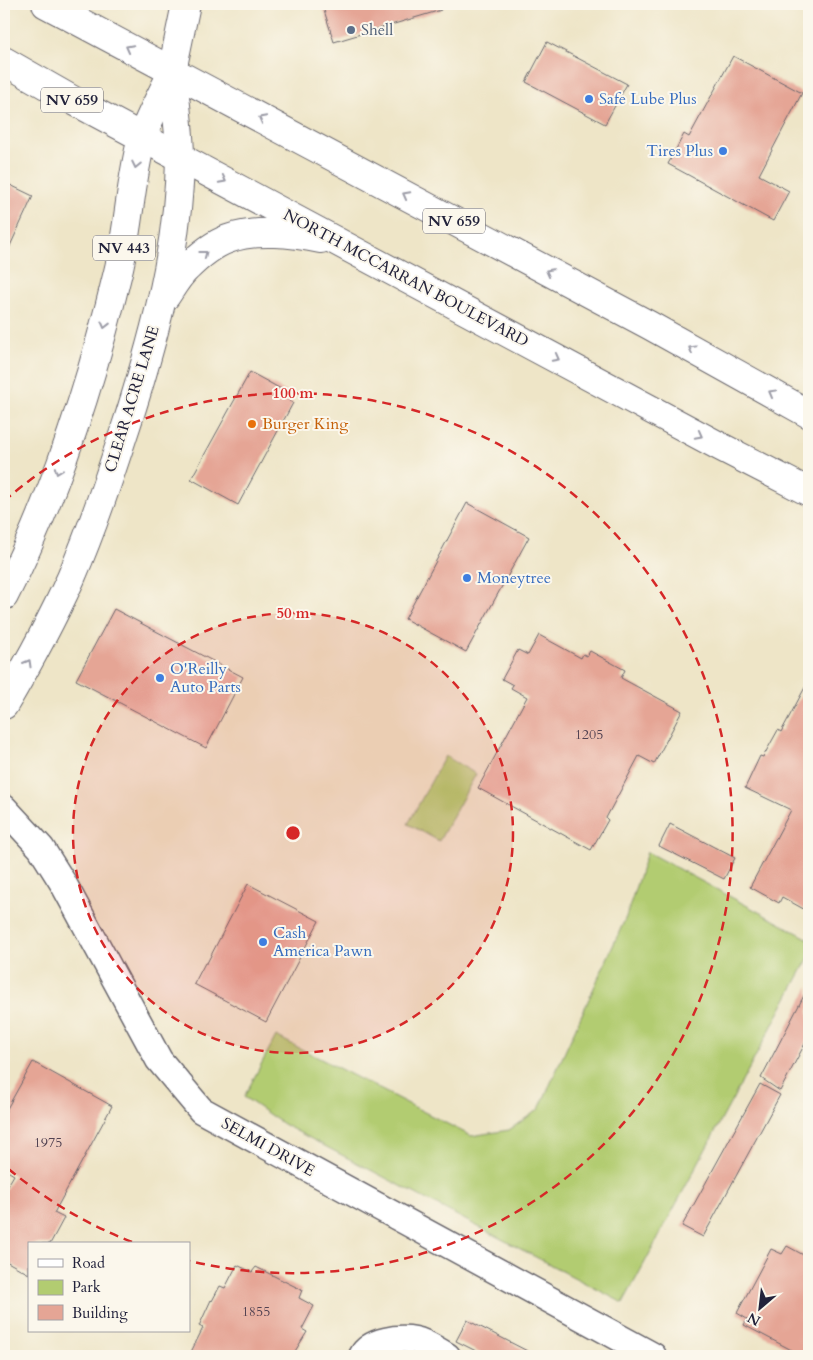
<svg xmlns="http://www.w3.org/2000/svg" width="813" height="1360" viewBox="0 0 813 1360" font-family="Cardo,serif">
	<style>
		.green { fill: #b2cc71; stroke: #6a7756 }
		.building { fill: #e5a595 }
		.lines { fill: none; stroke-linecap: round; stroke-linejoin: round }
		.minor-casing { stroke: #69666c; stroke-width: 29 }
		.tertiary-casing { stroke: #69666c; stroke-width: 30 }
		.primary-casing { stroke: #69666c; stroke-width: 30 }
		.minor { stroke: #fff; stroke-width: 26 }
		.tertiary { stroke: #fff; stroke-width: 28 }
		.primary { stroke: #fff; stroke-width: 28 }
		.oneway { stroke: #9c9ca7 }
		.ring { fill: none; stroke: #d62828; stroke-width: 2.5; stroke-dasharray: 9 6 }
		.service-dot { fill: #5c6f8a; stroke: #fbf7ec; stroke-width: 2 }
		.shop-dot { fill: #3f7fe0; stroke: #fbf7ec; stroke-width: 2 }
		.food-dot { fill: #e8710a; stroke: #fbf7ec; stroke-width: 2 }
		.labels { text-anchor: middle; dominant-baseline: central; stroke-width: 4; stroke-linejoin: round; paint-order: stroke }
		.number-label { font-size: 14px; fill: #534352 }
		.shield { fill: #fbf7ec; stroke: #636270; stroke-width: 1 }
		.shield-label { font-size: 15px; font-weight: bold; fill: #22223b }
		.service-label { font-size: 16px; fill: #4e5e75; stroke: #fbf7ec; text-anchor: start }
		.shop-label { font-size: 16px; fill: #366cbe; stroke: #fbf7ec; text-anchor: start }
		.street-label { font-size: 16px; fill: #22223b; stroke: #fbf7ec }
		.food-label { font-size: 16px; fill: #c56008; stroke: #fbf7ec; text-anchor: start }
		.centre { fill: #d62828; stroke: #fbf7ec; stroke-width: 2.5 }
		.ring-label { font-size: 15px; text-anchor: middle; font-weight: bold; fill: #d62828; stroke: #fbf7ec; stroke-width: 4; stroke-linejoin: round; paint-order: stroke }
	</style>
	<rect width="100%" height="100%" fill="#fbf7ec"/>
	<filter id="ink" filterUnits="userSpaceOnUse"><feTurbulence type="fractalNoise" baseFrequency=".02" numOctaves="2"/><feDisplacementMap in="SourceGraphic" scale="10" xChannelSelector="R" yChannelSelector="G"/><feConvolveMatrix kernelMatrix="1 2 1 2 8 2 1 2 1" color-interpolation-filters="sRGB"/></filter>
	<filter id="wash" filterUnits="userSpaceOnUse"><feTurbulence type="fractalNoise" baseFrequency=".0096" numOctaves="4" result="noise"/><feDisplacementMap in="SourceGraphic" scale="20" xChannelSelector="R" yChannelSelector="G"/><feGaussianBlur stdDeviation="1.12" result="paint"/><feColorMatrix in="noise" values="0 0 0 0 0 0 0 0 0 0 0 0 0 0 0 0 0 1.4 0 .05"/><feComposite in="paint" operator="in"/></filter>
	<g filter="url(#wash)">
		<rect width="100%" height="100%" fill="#eee5c7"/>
		<g class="green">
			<polygon points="445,756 476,774 439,841 408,824"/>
			<polygon points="647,852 809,939 809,957 623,1303 283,1124 244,1097 276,1036 471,1136 509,1130 539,1109 626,917"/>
		</g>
		<g id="blocks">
			<g class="building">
				<polygon points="322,4 440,4 441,10 334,42"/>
				<polygon points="547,42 627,84 605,124 526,82"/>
				<polygon points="733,56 802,93 759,175 789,191 773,221 668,164 684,134 689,137"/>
				<polygon points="4,182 33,196 4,259"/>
				<polygon points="250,372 292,395 289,401 293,403 238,505 191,479"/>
				<polygon points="467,503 529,537 466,652 405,619"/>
				<polygon points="114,609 243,677 206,748 76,680"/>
				<polygon points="539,635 581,658 583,654 587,656 590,651 625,670 621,678 682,711 654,764 639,756 606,818 608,820 591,850 478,788 527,697 511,688 513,685 502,679 518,650 528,655"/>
				<polygon points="809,680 809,912 782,897 779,903 750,887 791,810 745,788 760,756 763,757 778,730 781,732"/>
				<polygon points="670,824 735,858 724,879 659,846"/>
				<polygon points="248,884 319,921 266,1022 194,984 205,963 207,963"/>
				<polygon points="809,986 809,1036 780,1091 761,1078"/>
				<polygon points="33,1062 112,1106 54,1213 64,1218 50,1244 29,1244 29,1274 4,1260 4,1192 14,1175 4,1169 4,1114"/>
				<polygon points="760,1084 780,1095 703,1237 682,1226"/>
				<polygon points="787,1246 809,1258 809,1356 803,1356 744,1325 747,1319 737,1313 771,1249 782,1254"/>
				<polygon points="237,1265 252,1272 256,1267 302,1290 299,1298 314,1306 302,1329 307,1332 292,1356 189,1356 203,1328 199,1326 211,1300 212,1301 220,1286 225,1288"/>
				<polygon points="467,1320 537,1356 486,1356 456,1341"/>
			</g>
		</g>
	</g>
	<g filter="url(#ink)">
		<use href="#blocks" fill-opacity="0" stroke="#69666c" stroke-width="1"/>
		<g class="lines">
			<g class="minor-casing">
				<g id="minor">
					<polyline points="4,808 41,848 63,883 159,1060 201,1110 653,1356"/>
					<path d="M362,1356C370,1340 399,1337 415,1340C426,1342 438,1351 447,1356"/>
				</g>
			</g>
			<g class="tertiary-casing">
				<polyline id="tertiary" points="172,71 186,4"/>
			</g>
			<g class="primary-casing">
				<g id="primary">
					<polyline points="46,4 649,325 809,414"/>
					<polyline points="4,61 76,102 721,447 809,492"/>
					<path d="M166,296C172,287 179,275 187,268C198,257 214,244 228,239C255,229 293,233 321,239"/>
					<path d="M4,596C56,494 91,384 118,272C129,228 130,182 142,138C148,119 163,92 172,73"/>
					<path d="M4,705C28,664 51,622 71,578C94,525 112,469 130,414C156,331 179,245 180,158C180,130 175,100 172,71"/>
				</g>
			</g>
			<use href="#minor" class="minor"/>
			<use href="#tertiary" class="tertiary"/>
			<use href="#primary" class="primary"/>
		</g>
		<defs><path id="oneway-chevron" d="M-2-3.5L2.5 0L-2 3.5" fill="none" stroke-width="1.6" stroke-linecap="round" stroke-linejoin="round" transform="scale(1.25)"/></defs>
		<g class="oneway">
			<use href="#oneway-chevron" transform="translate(129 48) rotate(-152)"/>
			<use href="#oneway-chevron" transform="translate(262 119) rotate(-152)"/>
			<use href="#oneway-chevron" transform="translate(136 165) rotate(102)"/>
			<use href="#oneway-chevron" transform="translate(223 180) rotate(28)"/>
			<use href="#oneway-chevron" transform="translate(406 195) rotate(-152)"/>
			<use href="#oneway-chevron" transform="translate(204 254) rotate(-38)"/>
			<use href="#oneway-chevron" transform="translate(549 272) rotate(-152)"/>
			<use href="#oneway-chevron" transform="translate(105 325) rotate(104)"/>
			<use href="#oneway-chevron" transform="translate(692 349) rotate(-151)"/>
			<use href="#oneway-chevron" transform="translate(556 358) rotate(28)"/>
			<use href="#oneway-chevron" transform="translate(772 393) rotate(-151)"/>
			<use href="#oneway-chevron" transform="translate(699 435) rotate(28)"/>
			<use href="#oneway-chevron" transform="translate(58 471) rotate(111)"/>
			<use href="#oneway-chevron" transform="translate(28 663) rotate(-60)"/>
		</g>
	</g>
	<circle cx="293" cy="833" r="220" fill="#d62828" fill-opacity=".12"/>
	<g class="ring">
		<circle cx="293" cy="833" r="220"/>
		<path d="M132 1242A440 440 0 0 1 4 1165M4 501A440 440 0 1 1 190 1261"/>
	</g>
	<circle class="service-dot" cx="351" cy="30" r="5"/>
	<g class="shop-dot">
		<circle cx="589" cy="99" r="5"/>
		<circle cx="723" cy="151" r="5"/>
		<circle cx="467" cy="578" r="5"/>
		<circle cx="160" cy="678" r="5"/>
		<circle cx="263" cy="942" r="5"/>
	</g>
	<circle class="food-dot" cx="252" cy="424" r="5"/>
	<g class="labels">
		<g class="number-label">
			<text x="589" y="734">1205</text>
			<text x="48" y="1142">1975</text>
			<text x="256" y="1311">1855</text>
		</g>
		<g class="shield">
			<rect x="41" y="87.5" width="62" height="25" rx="4"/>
			<rect x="423" y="208.5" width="62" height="25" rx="4"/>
			<rect x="93" y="235.5" width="62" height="25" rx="4"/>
		</g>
		<g class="shield-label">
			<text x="72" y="100">NV 659</text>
			<text x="454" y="221">NV 659</text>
			<text x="124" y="248">NV 443</text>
		</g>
		<g class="service-label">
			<text x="361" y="30">Shell</text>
		</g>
		<g class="shop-label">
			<text x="599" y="99">Safe Lube Plus</text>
			<text x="713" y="151" text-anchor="end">Tires Plus</text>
			<text x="477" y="578">Moneytree</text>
			<text x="170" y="669">O'Reilly<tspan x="170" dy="18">Auto Parts</tspan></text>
			<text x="273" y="933">Cash<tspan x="273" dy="18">America Pawn</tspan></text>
		</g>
		<g class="street-label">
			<text transform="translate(406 278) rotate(28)">NORTH MCCARRAN BOULEVARD</text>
			<text transform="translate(132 399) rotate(-73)">CLEAR ACRE LANE</text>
			<text transform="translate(268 1147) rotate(29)">SELMI DRIVE</text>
		</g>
		<g class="food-label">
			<text x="262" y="424">Burger King</text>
		</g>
	</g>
	<circle cx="293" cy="833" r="8" class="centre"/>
	<g class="ring-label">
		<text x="293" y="398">100 m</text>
		<text x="293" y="618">50 m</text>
	</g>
	<rect width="813" height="1360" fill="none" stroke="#fbf7ec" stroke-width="20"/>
	<rect x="28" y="1242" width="162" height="90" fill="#fbf7ec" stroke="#a4a2a5"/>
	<rect x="38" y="1259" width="25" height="8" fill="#ffffff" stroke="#a4a2a5"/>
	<text x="72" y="1268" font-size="15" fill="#22223b">Road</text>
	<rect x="38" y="1280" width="25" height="15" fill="#b2cc71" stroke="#a4a2a5"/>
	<text x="72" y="1292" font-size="15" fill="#22223b">Park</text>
	<rect x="38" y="1305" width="25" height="15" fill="#e5a595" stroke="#a4a2a5"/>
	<text x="72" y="1318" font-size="15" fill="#22223b">Building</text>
	<g transform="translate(760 1308) rotate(208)" stroke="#fbf7ec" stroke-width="4" paint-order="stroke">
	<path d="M0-4L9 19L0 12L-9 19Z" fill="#22223b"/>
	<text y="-8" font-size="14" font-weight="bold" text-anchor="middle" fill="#22223b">N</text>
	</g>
</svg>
